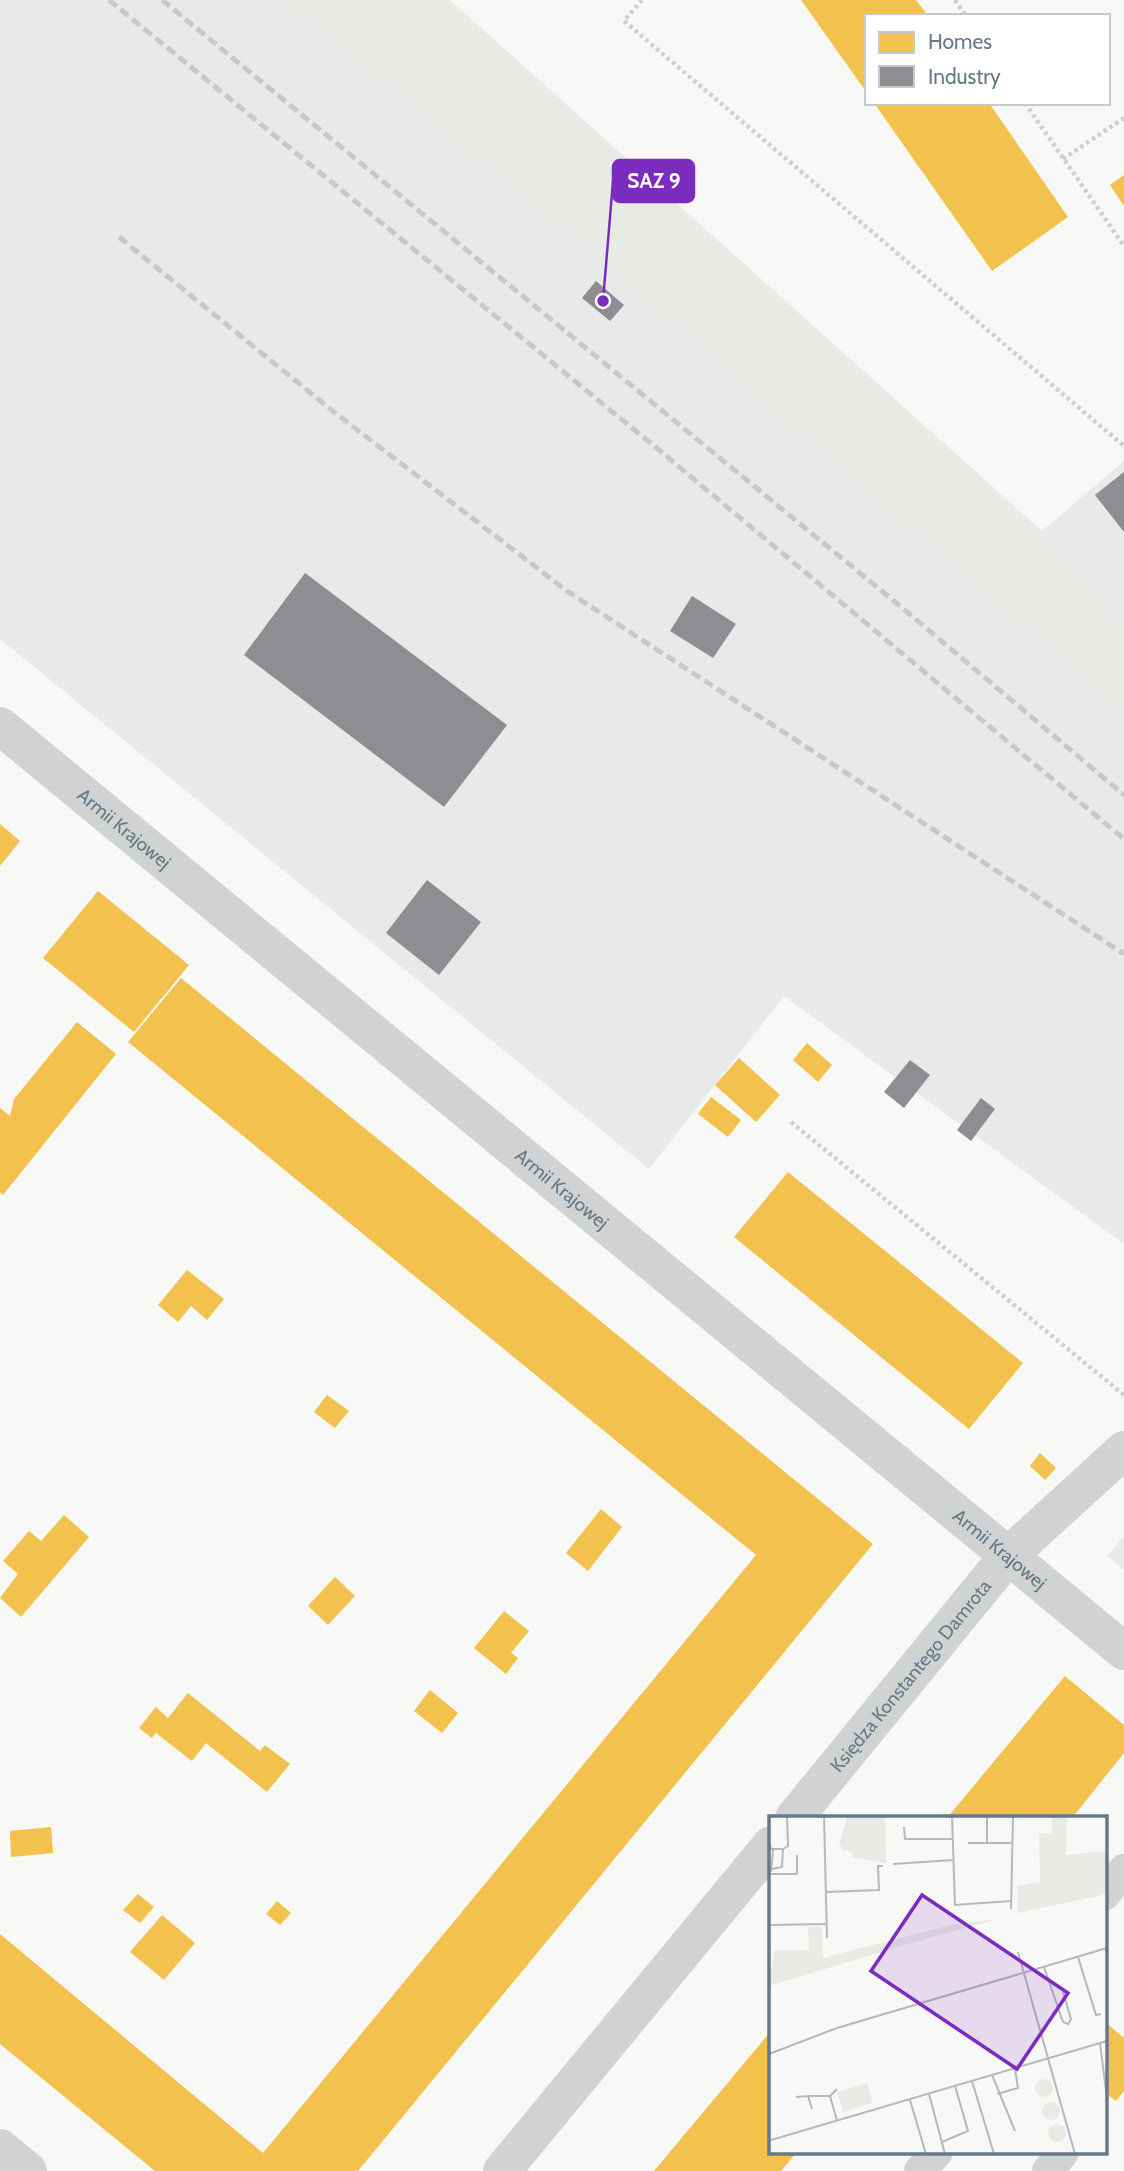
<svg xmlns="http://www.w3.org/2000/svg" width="1124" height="2171" viewBox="0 0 1124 2171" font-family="Cabin,sans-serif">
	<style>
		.built { fill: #e8e9e9 }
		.green { fill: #e8ebe5 }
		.homes { fill: #f2c14e }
		.industry { fill: #8d8d92 }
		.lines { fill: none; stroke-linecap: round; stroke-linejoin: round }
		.path { stroke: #cecfd0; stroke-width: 4.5; stroke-dasharray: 3.5 3.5; stroke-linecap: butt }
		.service { stroke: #d1d3d3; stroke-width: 32 }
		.pedestrian { stroke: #d1d3d3; stroke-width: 38 }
		.minor { stroke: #d1d3d3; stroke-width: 38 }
		.rail { stroke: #c7c8c9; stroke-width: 5; stroke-dasharray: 10 5; stroke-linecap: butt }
		.labels { text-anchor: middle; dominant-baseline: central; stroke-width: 7; stroke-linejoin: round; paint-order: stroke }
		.street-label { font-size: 19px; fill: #667988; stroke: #fff }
		.inset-road { fill: none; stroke: #b1bac1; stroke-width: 2 }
		.view { fill: #7b2cbf; fill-opacity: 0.15; stroke: #7b2cbf; stroke-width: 3.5 }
		.inset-edge { fill: none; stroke: #667988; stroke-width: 3.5 }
		.leader { fill: none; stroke: #7b2cbf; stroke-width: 2.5 }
		.callout-dot { fill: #7b2cbf; stroke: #fff; stroke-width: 2.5 }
		.callout { fill: #7b2cbf; stroke: #7b2cbf; stroke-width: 2.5 }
		.callout-label { font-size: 21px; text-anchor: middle; font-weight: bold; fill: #fff }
	</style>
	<rect width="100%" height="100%" fill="#f8f8f7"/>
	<g class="built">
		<polygon points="0,0 281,0 556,224 1124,712 1124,1244 784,996 649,1169 0,639"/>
		<polygon points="1124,461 1124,627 1042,531"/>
		<polygon points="1124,1536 1124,1570 1107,1556"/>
	</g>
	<polygon class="green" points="281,0 450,0 1042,531 1124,627 1124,713 556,224"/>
	<g class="homes">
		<polygon points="801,0 916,0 928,16 867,16 867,93"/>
		<polygon points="874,103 989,103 1068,217 992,271"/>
		<polygon points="1124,175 1124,206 1110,185"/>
		<polygon points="0,824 20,841 0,866"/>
		<polygon points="98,891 189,965 134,1032 43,958"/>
		<polygon points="181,978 873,1544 358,2171 155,2171 0,2044 0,1934 263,2153 756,1555 128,1042"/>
		<polygon points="77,1022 116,1054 3,1195 0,1192 0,1108 10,1116 14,1099"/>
		<polygon points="807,1043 832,1065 818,1082 793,1060"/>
		<polygon points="739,1058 780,1095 756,1122 715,1085"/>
		<polygon points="711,1097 741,1120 728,1137 698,1114"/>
		<polygon points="788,1172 1023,1363 969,1429 734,1237"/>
		<polygon points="187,1270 224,1299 207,1320 191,1306 178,1322 158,1305"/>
		<polygon points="327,1395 349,1411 335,1428 314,1412"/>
		<polygon points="1040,1453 1056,1468 1045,1480 1030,1466"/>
		<polygon points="601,1509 622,1527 588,1571 566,1553"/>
		<polygon points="64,1515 89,1537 21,1617 0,1598 18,1574 3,1561 29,1531 41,1541"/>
		<polygon points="335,1577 355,1596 328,1625 308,1606"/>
		<polygon points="504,1611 529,1631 511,1653 518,1658 506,1674 474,1648"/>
		<polygon points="1065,1676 1124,1725 1124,1753 1072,1818 947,1818"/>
		<polygon points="430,1690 458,1713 442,1733 414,1711"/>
		<polygon points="188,1693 260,1751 265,1745 290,1764 267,1792 206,1743 192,1761 156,1733 152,1738 139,1728 156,1707 168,1718"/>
		<polygon points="51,1827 53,1853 11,1857 10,1831"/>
		<polygon points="138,1894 154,1907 140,1923 123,1910"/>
		<polygon points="277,1901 291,1913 280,1925 266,1914"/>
		<polygon points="162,1915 195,1943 164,1980 130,1952"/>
		<polygon points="1105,2022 1124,2038 1124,2091 1116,2101 1105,2093"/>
		<polygon points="771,2031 771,2152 797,2152 781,2171 654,2171"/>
	</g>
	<g class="industry">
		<polygon points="596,281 624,305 610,321 582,298"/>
		<polygon points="1124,472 1124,532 1095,495"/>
		<polygon points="305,573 507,725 444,807 244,655"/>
		<polygon points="692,596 736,624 713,658 670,631"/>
		<polygon points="427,880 481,922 439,975 386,933"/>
		<polygon points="910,1060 930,1075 904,1108 884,1092"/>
		<polygon points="981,1098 995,1109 971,1141 957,1130"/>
	</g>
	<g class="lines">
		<g class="path">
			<polyline points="642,0 624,21 1124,446"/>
			<polyline points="955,0 966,16"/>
			<polyline points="1025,103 1124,246"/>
			<polyline points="1063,159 1124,118"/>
			<polyline points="791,1122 1124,1395"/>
		</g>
		<g class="service">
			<polyline points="1105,1894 1124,1870"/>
			<polyline points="920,2171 937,2152"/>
			<polyline points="1048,2171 1063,2152"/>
		</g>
		<polyline class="pedestrian" points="1008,1556 1124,1450"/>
		<g class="minor">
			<path id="s1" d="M0,726L1124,1651"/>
			<path id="s2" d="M794,1818L1008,1556"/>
			<polyline points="0,2148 28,2171"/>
			<polyline points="502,2171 771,1845"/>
		</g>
		<g class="rail">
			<polyline points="109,0 653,445 1124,839"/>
			<polyline points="162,0 894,601 1124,795"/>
			<polyline points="119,237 334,412 567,591 1124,954"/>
		</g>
	</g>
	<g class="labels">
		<g class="street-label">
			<text stroke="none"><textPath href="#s1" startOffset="161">Armii Krajowej</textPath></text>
			<text stroke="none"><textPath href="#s1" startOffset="728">Armii Krajowej</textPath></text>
			<text stroke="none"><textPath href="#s1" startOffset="1295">Armii Krajowej</textPath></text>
			<text stroke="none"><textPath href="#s2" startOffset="184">Księdza Konstantego Damrota</textPath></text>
		</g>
	</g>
	<g transform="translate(769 1816)">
		<rect width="338" height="338" fill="#f8f8f7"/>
		<path d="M79,0H116L117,47L84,42L83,36L74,34L70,27ZM283,0H298L297,39L338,35V78L249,97L248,70L271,66L270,17L283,18ZM229,103L142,127L0,170L5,135L40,134L39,111H53L54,142L185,108ZM266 272a9 9 0 1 1 18 0a9 9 0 1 1-18 0ZM98,267L104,287L74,296L68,276ZM273 295a9 9 0 1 1 18 0a9 9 0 1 1-18 0ZM279 317a9 9 0 1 1 18 0a9 9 0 1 1-18 0Z" fill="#e8ebe5"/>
		<path class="inset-road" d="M55,0L58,122M183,0L186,89L242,85M135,11L136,23H184M0,25L2,33H14L13,51L3,53M199,27H244M218,27V0M14,33L19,30L18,0M124,48L184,44M2,56L4,34M0,58H28V39M57,76L110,74L109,50H114M242,93L244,0M0,109L57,108M249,136L306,338M309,141L327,199L332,198M275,151L294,206L299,208L302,203L294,176M331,227L338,283M0,238L68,212L338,132M223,259L246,315M203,265L225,338M68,273L61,280L68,305M160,278L176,338M228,278L249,272L246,253M39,280H61M27,281L39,280L43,293M141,284L157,338M2,324L338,225M173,326L199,315L186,270"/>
		<path class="view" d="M153,79L299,177L248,253L102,155Z"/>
		<rect width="338" height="338" class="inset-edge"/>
	</g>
	<path class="leader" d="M603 301L613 181"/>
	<circle class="callout-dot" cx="603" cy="301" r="7"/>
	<rect class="callout" x="613" y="160" width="81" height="42" rx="7"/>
	<g class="callout-label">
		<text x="654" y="188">SAZ 9</text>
	</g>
	<rect x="865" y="14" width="245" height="91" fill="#ffffff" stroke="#c2c9cf" stroke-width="2"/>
	<rect x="879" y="32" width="35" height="21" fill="#f2c14e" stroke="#c2c9cf" stroke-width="2"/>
	<text x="928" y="49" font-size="21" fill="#667988">Homes</text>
	<rect x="879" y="66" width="35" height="21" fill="#8d8d92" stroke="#c2c9cf" stroke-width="2"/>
	<text x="928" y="84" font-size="21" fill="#667988">Industry</text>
</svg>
